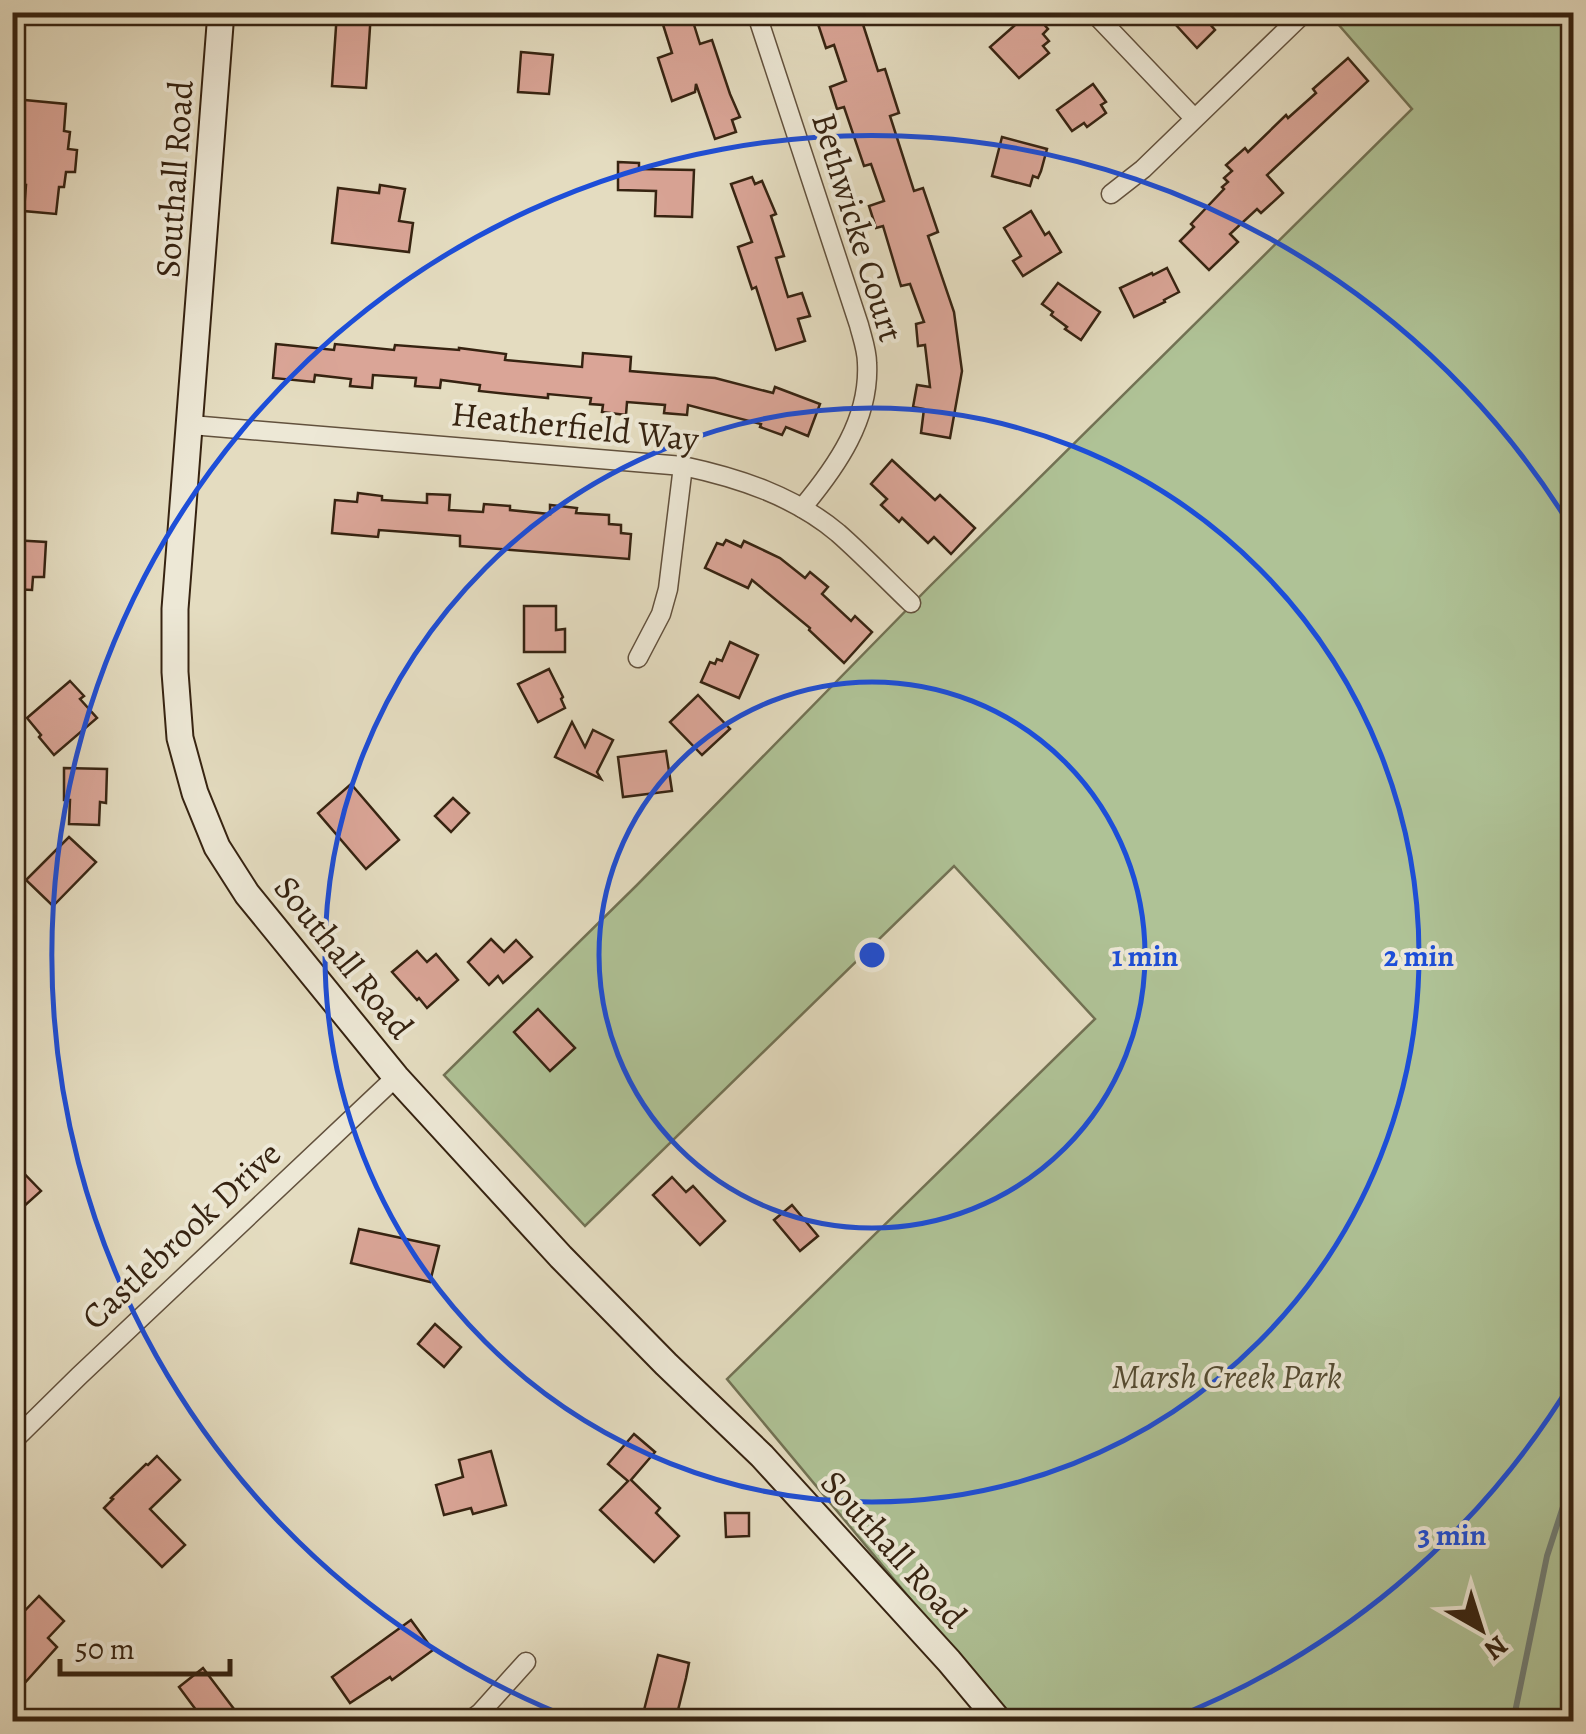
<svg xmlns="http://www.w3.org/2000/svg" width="1586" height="1734" viewBox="0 0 1586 1734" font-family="Alegreya,serif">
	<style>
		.green { fill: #afc296; stroke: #727254; stroke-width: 2.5 }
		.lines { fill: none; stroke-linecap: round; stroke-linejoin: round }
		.stream { stroke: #717e76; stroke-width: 6 }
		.building { fill: #daa597; stroke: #362311; stroke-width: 2.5 }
		.street-casing { stroke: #62513d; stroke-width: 21 }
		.secondary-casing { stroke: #362311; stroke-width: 29 }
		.street { stroke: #ede8d6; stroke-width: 18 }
		.secondary { stroke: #ede8d6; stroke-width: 25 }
		.ring { fill: none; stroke: #1d4ed8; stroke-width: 5 }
		.labels { text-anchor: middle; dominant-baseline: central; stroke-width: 8; stroke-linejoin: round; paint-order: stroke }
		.street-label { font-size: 35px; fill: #362311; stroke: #ede8d6 }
		.park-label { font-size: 35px; font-style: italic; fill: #544b32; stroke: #ede8d6 }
		.centre { fill: #1d4ed8; stroke: #ede8d6; stroke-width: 5 }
		.ring-label { font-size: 30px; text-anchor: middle; font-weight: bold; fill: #1d4ed8; stroke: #ede8d6; stroke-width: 8; stroke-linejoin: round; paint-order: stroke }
	</style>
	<rect width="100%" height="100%" fill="#e4dcc0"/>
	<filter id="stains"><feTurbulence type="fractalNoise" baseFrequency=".002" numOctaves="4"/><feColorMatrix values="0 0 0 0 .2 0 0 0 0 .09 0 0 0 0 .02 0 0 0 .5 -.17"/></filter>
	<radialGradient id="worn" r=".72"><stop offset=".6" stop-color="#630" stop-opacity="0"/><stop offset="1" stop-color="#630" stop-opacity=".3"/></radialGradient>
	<polygon class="green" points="1335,13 1573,13 1573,1721 1012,1721 727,1379 1095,1019 954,866 585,1226 444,1075 637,885 929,587 1412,109 1331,16"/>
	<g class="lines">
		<polyline class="stream" points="1513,1722 1547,1556 1574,1473"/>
	</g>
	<g class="building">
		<polygon points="337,12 371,12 366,88 332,86"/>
		<polygon points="659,12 690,12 700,44 712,40 730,94 740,117 732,120 736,132 715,139 696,84 695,92 672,101 658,58 672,53"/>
		<polygon points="852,12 859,12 878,71 885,69 899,113 890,116 914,191 923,188 938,232 928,236 954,312 962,371 950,438 921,433 924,409 913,407 917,385 930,387 925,345 918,346 916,324 924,322 910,284 901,286 883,226 876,228 869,206 884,201 871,164 864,166 844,107 837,109 830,87 846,81 834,45 826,48 818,24"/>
		<polygon points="1030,12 1033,12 1048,29 1043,34 1049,41 1043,46 1049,53 1019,78 990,47"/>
		<polygon points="1171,12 1220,12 1209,23 1215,30 1197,48 1176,25 1180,21"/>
		<polygon points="521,52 553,55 549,94 518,92"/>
		<polygon points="1348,58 1368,81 1267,175 1283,193 1261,213 1257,209 1230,234 1238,242 1209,270 1180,241 1194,227 1191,224 1224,189 1222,187 1228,182 1224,178 1232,171 1226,165 1245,148 1248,152 1286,115 1288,118 1316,93 1313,89"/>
		<polygon points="1093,84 1106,102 1101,105 1106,113 1087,127 1084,123 1072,131 1057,110"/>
		<polygon points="14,99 66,104 64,131 70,132 68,149 77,150 75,172 66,172 64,187 59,187 56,214 24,211 26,185 13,184 18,131 12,130"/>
		<polygon points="1002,137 1047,149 1041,171 1038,178 1033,176 1030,186 992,176"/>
		<polygon points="618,162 639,163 639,169 694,170 692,217 655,216 656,191 618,190"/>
		<polygon points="752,177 755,184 762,181 776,214 771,216 784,256 776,258 788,297 802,293 810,316 798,319 805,341 776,350 756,287 752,289 738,247 752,242 731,184"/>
		<polygon points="380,185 405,189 399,221 413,223 409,252 332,243 338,188 379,193"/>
		<polygon points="1031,211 1045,235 1049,232 1061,252 1023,276 1013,261 1021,256 1004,228"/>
		<polygon points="1167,268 1179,292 1164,300 1165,302 1134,317 1120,288 1152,273 1153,275"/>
		<polygon points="1058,283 1100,312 1081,340 1065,329 1067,327 1051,315 1053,312 1042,304"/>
		<polygon points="276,344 334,350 335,344 394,350 395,345 459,350 459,348 506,354 505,360 582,367 583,353 631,357 630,371 715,378 773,393 775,387 820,404 808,436 786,427 782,435 760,427 761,424 688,405 687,415 664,413 665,405 627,402 626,415 602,412 603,405 590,404 591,398 548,394 548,398 479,391 480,385 441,380 440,388 415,386 416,378 373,375 372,388 350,386 351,379 315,375 314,382 273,378"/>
		<polygon points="892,460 935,500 940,495 975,528 951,554 934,537 928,543 902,518 899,522 881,505 887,499 871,484"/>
		<polygon points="358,493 382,496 382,500 427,503 427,494 450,495 449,510 483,512 484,504 510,506 510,510 550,514 550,505 577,508 576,513 609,515 609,524 621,525 621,533 631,534 629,559 460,546 460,536 379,530 378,537 332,533 335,500 357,502"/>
		<polygon points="12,540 46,542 44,577 33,577 32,590 12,589"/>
		<polygon points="726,540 741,547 744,541 780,558 805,578 810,572 828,587 822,594 851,621 855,616 872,632 844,663 809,630 810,628 752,580 748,588 705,568 717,543 723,545"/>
		<polygon points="524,606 556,606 556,630 565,629 565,652 524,652"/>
		<polygon points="730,642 758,655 739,698 701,682 710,662 715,664 717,659 722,661"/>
		<polygon points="549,669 563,697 561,699 565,708 538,722 518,684"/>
		<polygon points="70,681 84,696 80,699 97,718 54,755 39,737 41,735 27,718"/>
		<polygon points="698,695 730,729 702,755 670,722"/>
		<polygon points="572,722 585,747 593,730 613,740 597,772 601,779 555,757"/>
		<polygon points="666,751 672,791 623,797 618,757"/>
		<polygon points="64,768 107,769 106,803 100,802 99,825 69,824 70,800 64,800"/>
		<polygon points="351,784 399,840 366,869 318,813"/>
		<polygon points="453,798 469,813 451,832 435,816"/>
		<polygon points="69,837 96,862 53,906 26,880"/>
		<polygon points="491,939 504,952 516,940 532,957 503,983 498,976 489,985 468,962"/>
		<polygon points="417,951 427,962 436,954 458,980 427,1008 419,998 417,1000 392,972"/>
		<polygon points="538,1009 575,1048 550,1071 514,1032"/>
		<polygon points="12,1161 41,1191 12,1217"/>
		<polygon points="672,1177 686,1192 693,1186 725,1221 700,1245 653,1195"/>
		<polygon points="792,1205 818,1236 800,1251 774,1220"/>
		<polygon points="359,1229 439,1246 430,1282 351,1263"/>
		<polygon points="435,1324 461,1347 444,1367 418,1344"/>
		<polygon points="634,1434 655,1452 631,1480 660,1508 656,1513 679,1536 654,1562 600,1510 628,1481 608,1464"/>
		<polygon points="491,1451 506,1505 473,1514 471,1508 444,1515 436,1485 463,1477 459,1460"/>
		<polygon points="157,1456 180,1480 150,1509 185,1545 162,1567 104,1508 113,1499 111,1498 146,1464 148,1465"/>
		<polygon points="725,1513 749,1513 749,1536 726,1537"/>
		<polygon points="39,1596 64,1621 48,1638 57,1647 22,1686 12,1678 12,1655 21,1645 12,1637 12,1624"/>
		<polygon points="411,1620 433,1650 392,1680 390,1677 350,1703 332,1677"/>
		<polygon points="658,1655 689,1663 686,1678 675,1722 641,1722"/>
		<polygon points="203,1668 234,1709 217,1722 205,1722 179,1687"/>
	</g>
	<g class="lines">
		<g class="street-casing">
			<g id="street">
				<path d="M756,12L859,325C862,337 867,350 867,363C870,419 837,466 802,508"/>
				<polyline points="1093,12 1194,118"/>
				<polyline points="1111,194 1143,169 1305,12"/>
				<path d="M191,425L683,466C739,478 794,496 838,533C863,555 887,580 911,603"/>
				<polyline points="638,658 661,614 668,589 683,466"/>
				<polyline points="12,1442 79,1376 396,1077"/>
				<polyline points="468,1722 480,1713 526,1662"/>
			</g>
		</g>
		<g class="secondary-casing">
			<polyline id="secondary" points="221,12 175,609 175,672 180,738 195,793 217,847 247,894 396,1077 561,1257 666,1364 762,1456 949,1661 1000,1722"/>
		</g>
		<use href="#street" class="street"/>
		<use href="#secondary" class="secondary"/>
	</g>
	<g class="ring">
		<circle cx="872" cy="955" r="273"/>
		<circle cx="872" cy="955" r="547"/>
		<path d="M1571 1383A820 820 0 0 1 1166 1721M578 1721A820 820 0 1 1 1571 527"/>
	</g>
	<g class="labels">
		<g class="street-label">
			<text transform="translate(174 179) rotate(-86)">Southall Road</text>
			<text transform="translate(858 227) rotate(73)">Bethwicke Court</text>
			<text transform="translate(575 426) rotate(6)">Heatherfield Way</text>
			<text transform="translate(344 957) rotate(51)">Southall Road</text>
			<text transform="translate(181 1235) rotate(-43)">Castlebrook Drive</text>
			<text transform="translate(894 1549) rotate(48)">Southall Road</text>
		</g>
		<g class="park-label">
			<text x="1227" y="1376">Marsh Creek Park</text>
		</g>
	</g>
	<circle cx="872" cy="955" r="15" class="centre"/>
	<g class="ring-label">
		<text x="1145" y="966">1 min</text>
		<text x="1419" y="966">2 min</text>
		<text x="1452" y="1545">3 min</text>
	</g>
	<rect width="1586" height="1734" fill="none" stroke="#e4dcc0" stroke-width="50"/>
	<rect x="15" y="15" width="1556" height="1704" fill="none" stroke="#362311" stroke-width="5"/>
	<rect x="25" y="25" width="1536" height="1684" fill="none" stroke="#362311" stroke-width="2.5"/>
	<g transform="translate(1481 1629) rotate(141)" stroke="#ede8d6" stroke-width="8" paint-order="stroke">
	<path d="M0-8L18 38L0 25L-18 38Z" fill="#362311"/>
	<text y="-15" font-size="28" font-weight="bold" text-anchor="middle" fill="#362311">N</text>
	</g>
	<path d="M60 1659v15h170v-15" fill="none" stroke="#362311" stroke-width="5"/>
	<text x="75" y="1659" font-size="30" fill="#362311" stroke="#ede8d6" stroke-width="8" paint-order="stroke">50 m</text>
	<rect width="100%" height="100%" filter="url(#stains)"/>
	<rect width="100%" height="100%" fill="url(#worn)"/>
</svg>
